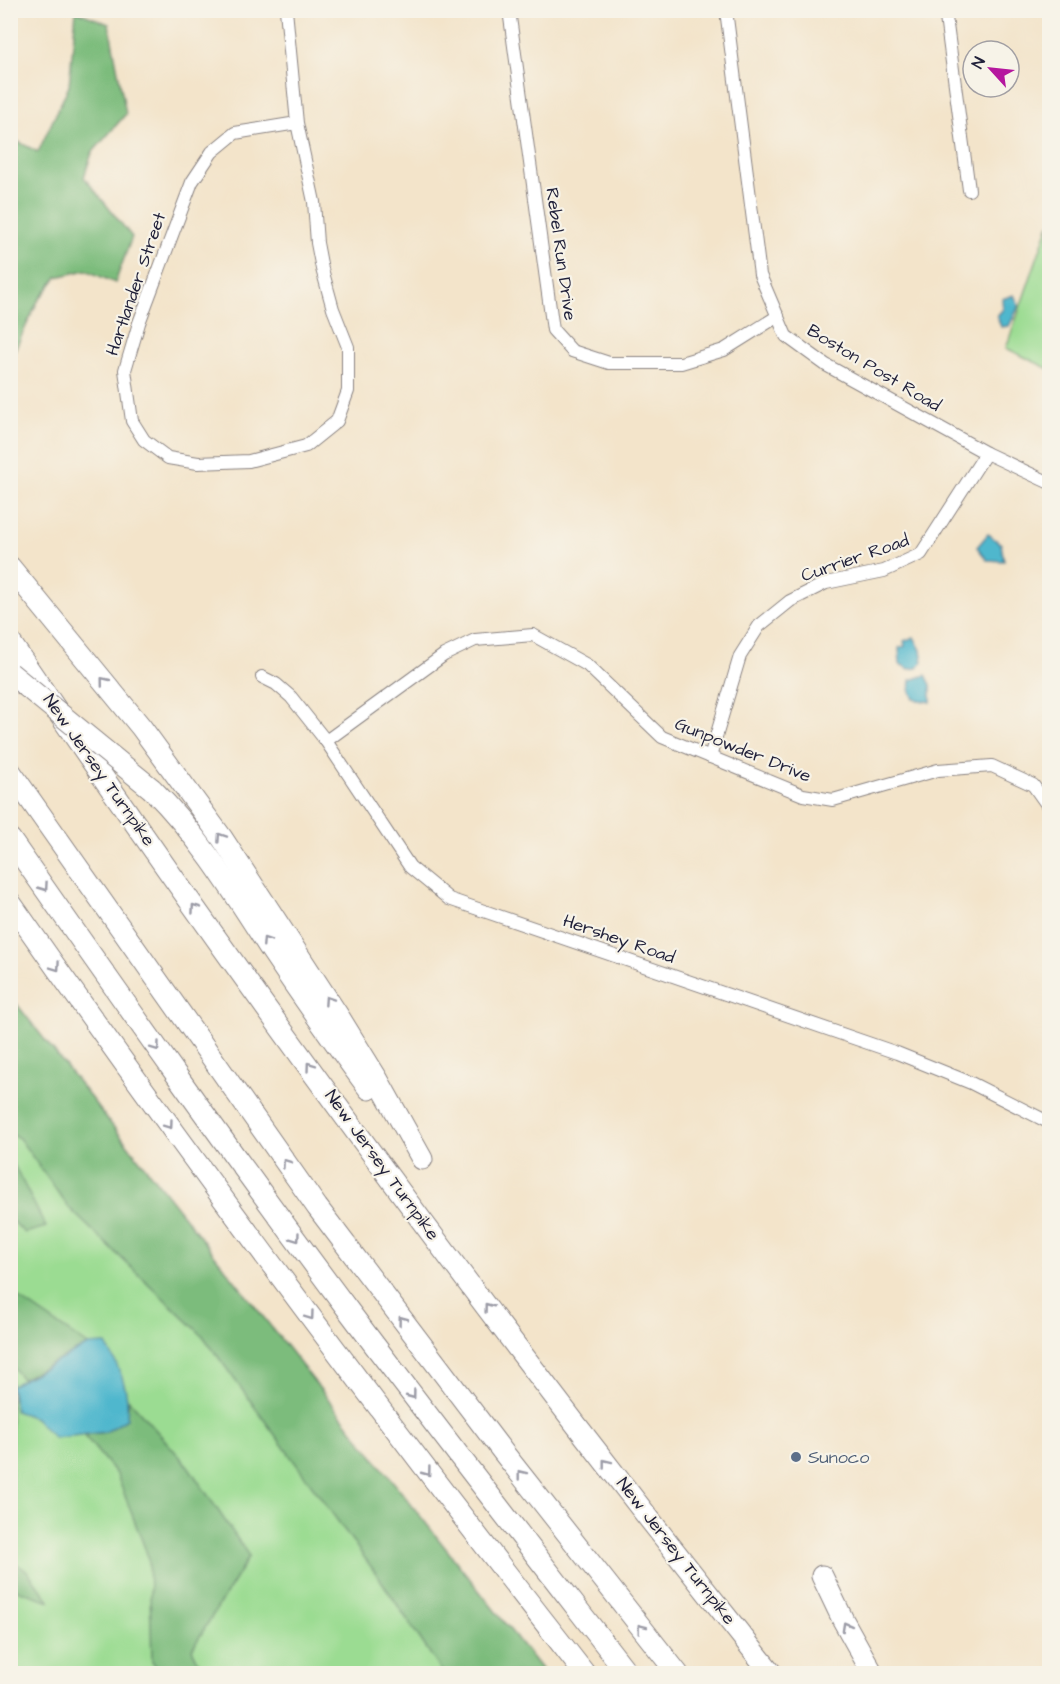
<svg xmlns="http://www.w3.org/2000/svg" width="1060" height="1684" viewBox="0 0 1060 1684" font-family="'Architects Daughter',sans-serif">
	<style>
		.green { fill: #9bdc92; stroke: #5e7f66; stroke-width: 1.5 }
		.forest { fill: #7cbc7c; stroke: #4f6f5c; stroke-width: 1.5 }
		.water { fill: #4fb7cd; stroke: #386c84; stroke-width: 1.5 }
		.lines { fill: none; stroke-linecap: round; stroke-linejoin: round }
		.street-casing { stroke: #8a8382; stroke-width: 14 }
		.highway-casing { stroke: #8a8382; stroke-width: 23 }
		.street { stroke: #fff; stroke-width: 12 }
		.highway { stroke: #fff; stroke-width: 21 }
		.highway-bridge-casing { stroke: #8a8382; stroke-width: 23; stroke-linecap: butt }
		.highway-bridge { stroke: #fff; stroke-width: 21 }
		.oneway { stroke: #9c9ca7 }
		.service-dot { fill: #5c6f8a; stroke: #f7f3e8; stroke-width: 2 }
		.labels { text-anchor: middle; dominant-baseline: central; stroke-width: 4.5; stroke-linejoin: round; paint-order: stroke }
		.street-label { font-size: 18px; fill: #22223b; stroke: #f7f3e8 }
		.service-label { font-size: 18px; fill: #4e5e75; stroke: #f7f3e8; text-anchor: start }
	</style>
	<rect width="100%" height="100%" fill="#f7f3e8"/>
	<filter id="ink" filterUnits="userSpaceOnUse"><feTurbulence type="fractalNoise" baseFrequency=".0167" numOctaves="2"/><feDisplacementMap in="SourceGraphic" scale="12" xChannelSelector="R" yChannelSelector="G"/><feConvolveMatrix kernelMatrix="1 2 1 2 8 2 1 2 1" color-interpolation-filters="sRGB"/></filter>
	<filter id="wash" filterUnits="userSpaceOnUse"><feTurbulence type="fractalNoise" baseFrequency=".008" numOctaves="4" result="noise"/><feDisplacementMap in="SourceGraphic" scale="24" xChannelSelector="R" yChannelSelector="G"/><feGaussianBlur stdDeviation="1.35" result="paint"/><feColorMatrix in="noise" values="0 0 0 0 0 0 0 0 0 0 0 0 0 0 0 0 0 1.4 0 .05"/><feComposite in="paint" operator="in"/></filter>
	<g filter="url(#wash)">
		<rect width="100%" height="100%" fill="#f3e4ca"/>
		<g class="green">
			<polygon points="1049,224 1049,369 1006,348"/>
			<polygon points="11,997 544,1673 11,1673"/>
		</g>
		<g class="forest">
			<polygon points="76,11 109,24 126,114 92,153 84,177 132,237 115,283 86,270 57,277 38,301 11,358 11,138 38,152 69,86"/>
			<polygon points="10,997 11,997 544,1673 443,1673 380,1579 203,1336 69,1208 19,1138 11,1134"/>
			<polygon points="11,1159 46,1227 25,1233 11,1220"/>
			<polygon points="10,1292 88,1345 22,1379 11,1365"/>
			<polygon points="129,1400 188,1466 249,1556 192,1649 204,1673 161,1673 152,1661 149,1559 117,1475 84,1435 106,1432 126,1419"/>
			<polygon points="10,1559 28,1572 50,1601 11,1588"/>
		</g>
		<g class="water">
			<polygon points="1014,295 1019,306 1009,326 1001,327 997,316 1003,309 1002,299"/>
			<polygon points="988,534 1001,544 1004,561 987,560 977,547"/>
			<polygon points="914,637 921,650 923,662 917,668 909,669 900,664 899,648 905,646 904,641"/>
			<polygon points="926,675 931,685 931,702 914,699 910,690 911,680"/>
			<path d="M106,1344C120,1370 130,1389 127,1419L106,1432L54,1438L35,1418L15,1411L11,1386L88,1345Z"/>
		</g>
	</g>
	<g filter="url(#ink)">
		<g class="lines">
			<g class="street-casing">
				<g id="street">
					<polyline points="286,10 297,123 314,202 317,243 322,269 333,309 348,347 348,391 337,421 306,446 249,461 198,463 168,458 144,440 132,421 125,370 139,323 192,182 212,152 235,133 297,123"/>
					<polyline points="509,10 553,330 572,351 609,363 681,363 724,350 778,316"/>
					<polyline points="726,10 760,275 786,336 826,365 986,453 1050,483"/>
					<polyline points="945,10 969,190"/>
					<polyline points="262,677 276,684 291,697 326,741 410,867 449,899 897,1053 971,1083 1050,1123"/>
					<polyline points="326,741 444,655 475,640 533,635 587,665 662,737 803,795 833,800 938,770 992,766 1033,785 1050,809"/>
					<polyline points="710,757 740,656 759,626 790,601 826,583 884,571 921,554 986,453"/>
				</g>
			</g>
			<g class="highway-casing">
				<g id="highway">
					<polyline points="10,567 141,727 222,838 339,1017 378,1080 422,1159"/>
					<path d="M10,642C250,995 504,1340 772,1674"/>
					<polyline points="10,771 317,1207 503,1452 678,1674"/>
					<path d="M152,789C199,836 233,891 269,947C301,995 335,1043 369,1089"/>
					<path d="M10,839C122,999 234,1158 351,1314C442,1435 535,1554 628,1674"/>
					<path d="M10,902C194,1165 386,1421 585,1674"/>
					<polyline points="822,1576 843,1620 873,1674"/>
				</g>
			</g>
			<use href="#street" class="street"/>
			<use href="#highway" class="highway"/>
			<g class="highway-bridge-casing">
				<polyline id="highway-bridge" points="10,673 152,789"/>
			</g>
			<use href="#highway-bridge" class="highway-bridge"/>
		</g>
		<defs><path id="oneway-chevron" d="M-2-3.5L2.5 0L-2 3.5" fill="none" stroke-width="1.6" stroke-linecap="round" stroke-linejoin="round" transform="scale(1.5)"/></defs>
		<g class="oneway">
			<use href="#oneway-chevron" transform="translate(104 681) rotate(-129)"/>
			<use href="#oneway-chevron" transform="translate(221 837) rotate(-124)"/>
			<use href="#oneway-chevron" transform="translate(44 887) rotate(55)"/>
			<use href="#oneway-chevron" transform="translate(195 908) rotate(-125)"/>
			<use href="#oneway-chevron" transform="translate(266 941) rotate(-123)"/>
			<use href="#oneway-chevron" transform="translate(56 967) rotate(55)"/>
			<use href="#oneway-chevron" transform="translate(328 1000) rotate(-124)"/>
			<use href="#oneway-chevron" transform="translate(156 1047) rotate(54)"/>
			<use href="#oneway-chevron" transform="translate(310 1066) rotate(-126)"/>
			<use href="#oneway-chevron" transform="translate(169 1125) rotate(54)"/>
			<use href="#oneway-chevron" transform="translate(286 1163) rotate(-125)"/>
			<use href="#oneway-chevron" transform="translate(296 1238) rotate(54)"/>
			<use href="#oneway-chevron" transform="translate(488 1307) rotate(-127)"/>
			<use href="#oneway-chevron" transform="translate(310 1316) rotate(54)"/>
			<use href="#oneway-chevron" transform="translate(402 1320) rotate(-127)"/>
			<use href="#oneway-chevron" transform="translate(412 1395) rotate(53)"/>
			<use href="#oneway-chevron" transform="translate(606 1463) rotate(-128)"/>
			<use href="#oneway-chevron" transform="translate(427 1472) rotate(53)"/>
			<use href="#oneway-chevron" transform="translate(521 1474) rotate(-128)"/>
			<use href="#oneway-chevron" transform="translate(846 1626) rotate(-119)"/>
			<use href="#oneway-chevron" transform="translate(641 1628) rotate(-128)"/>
		</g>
	</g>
	<circle class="service-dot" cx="796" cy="1457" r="6"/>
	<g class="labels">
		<g class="street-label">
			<text transform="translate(561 254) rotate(82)">Rebel Run Drive</text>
			<text transform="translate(136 284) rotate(-71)">Hartlander Street</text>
			<text transform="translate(874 368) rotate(31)">Boston Post Road</text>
			<text transform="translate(855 558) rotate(-19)">Currier Road</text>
			<text transform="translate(743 750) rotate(22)">Gunpowder Drive</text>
			<text transform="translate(99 770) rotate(55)">New Jersey Turnpike</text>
			<text transform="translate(619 939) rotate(19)">Hershey Road</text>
			<text transform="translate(382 1165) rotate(54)">New Jersey Turnpike</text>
			<text transform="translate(676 1551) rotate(52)">New Jersey Turnpike</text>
		</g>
		<g class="service-label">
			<text x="808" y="1457">Sunoco</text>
		</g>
	</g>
	<rect width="1060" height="1684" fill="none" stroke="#f7f3e8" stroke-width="36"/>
	<g transform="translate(991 69) rotate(297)"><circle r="28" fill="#f7f3e8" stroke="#a29fa3" stroke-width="1.5"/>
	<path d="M0-4.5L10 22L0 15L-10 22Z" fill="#b5179e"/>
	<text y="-9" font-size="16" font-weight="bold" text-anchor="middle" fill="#22223b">N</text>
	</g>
</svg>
